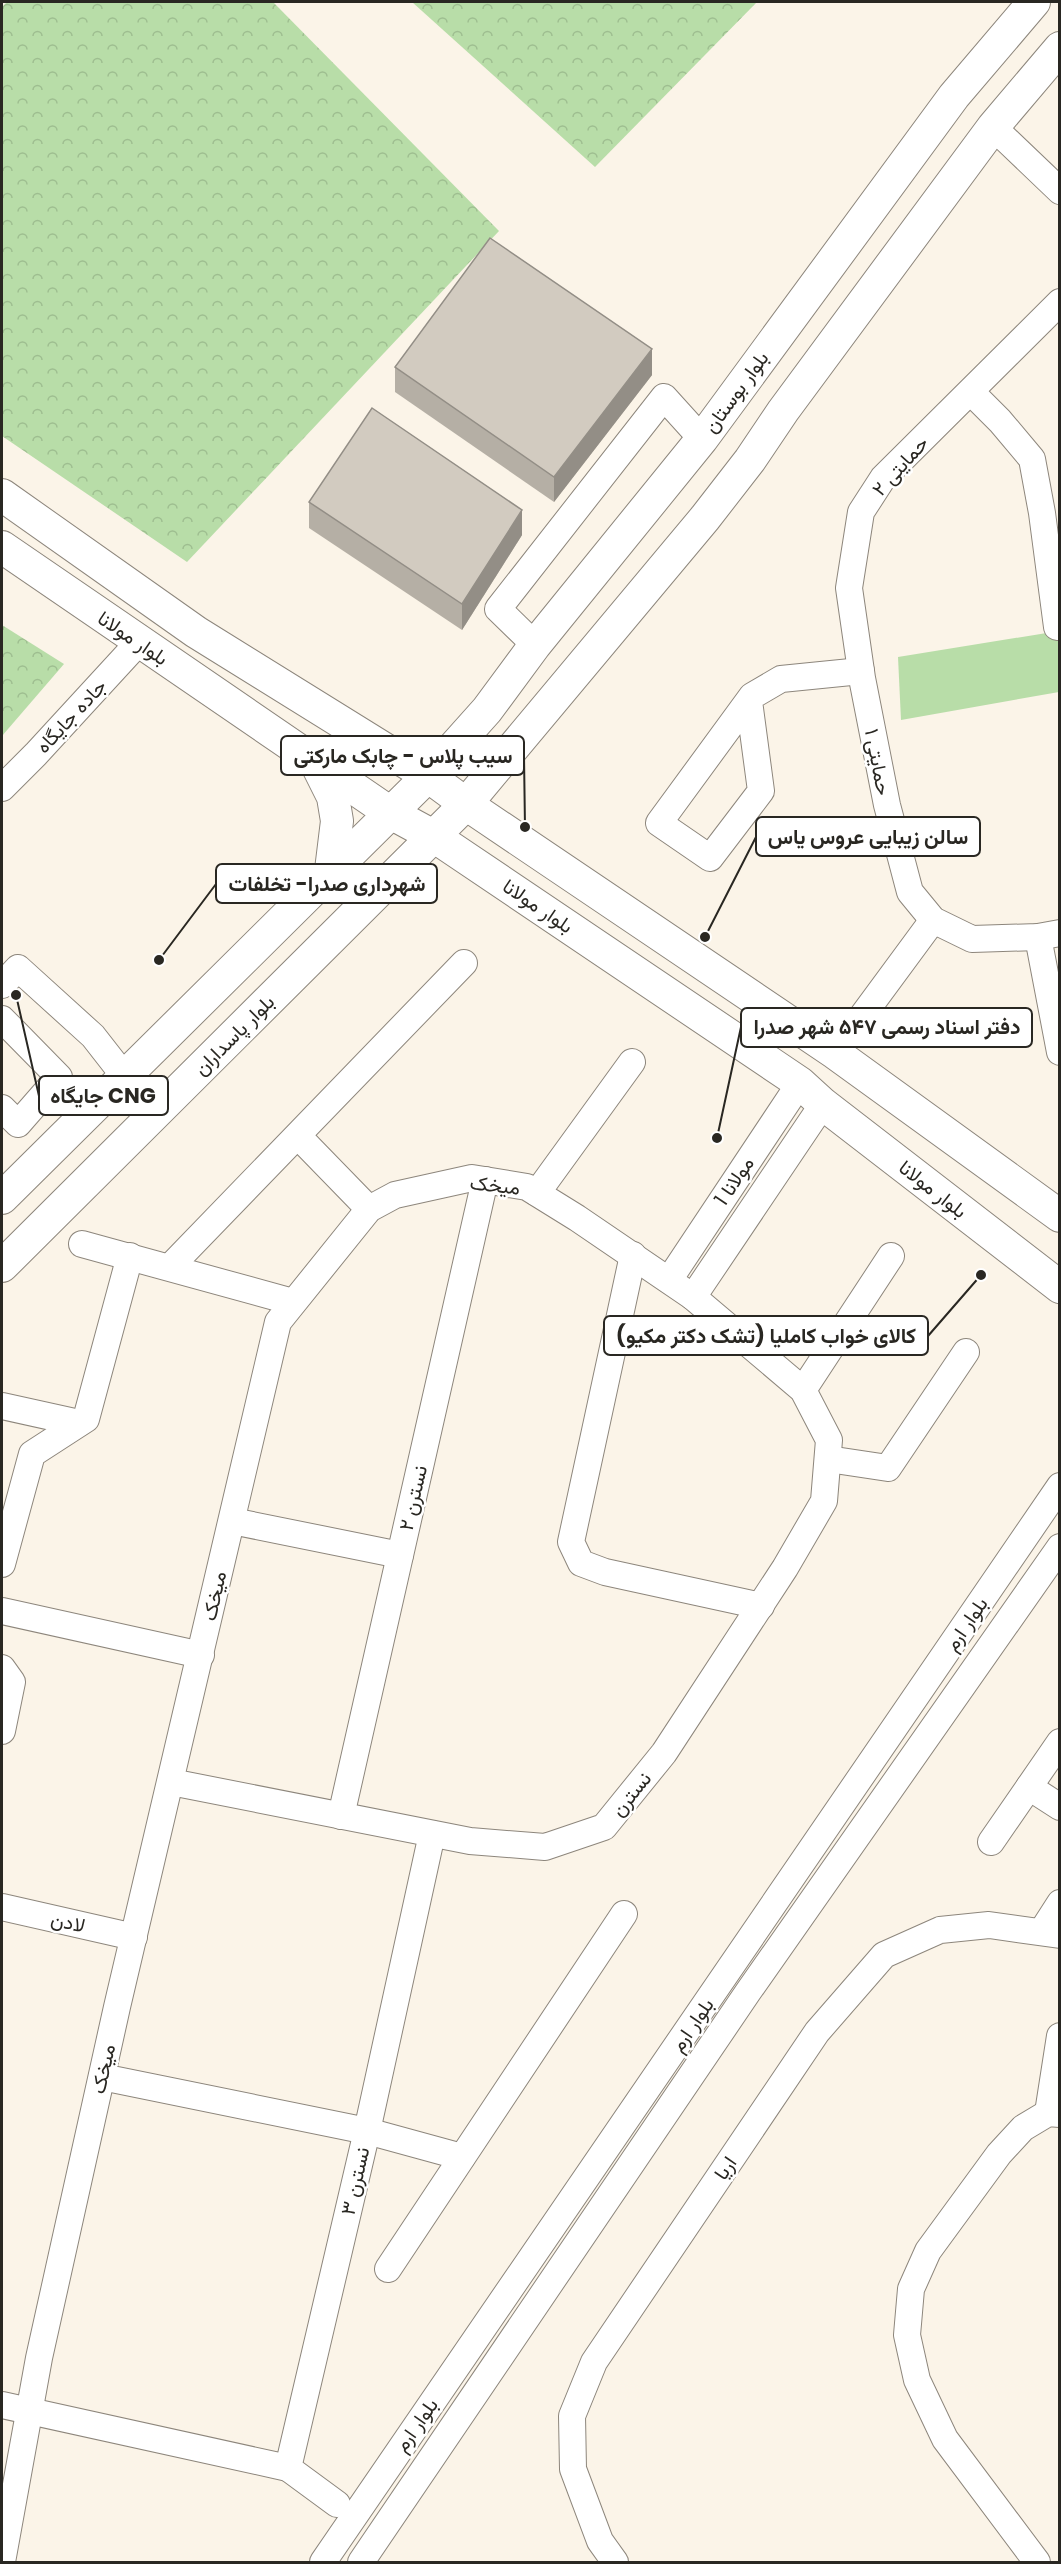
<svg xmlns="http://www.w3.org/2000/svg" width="1061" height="2564" viewBox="0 0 1061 2564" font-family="Poppins,Vazirmatn,sans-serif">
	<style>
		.green { fill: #b8dda8 }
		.forest { fill: url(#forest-crowns) }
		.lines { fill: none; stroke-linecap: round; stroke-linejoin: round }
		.minor-casing { stroke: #8d867c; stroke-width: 28 }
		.major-casing { stroke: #8d867c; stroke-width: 34 }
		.minor { stroke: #fff; stroke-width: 26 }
		.major { stroke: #fff; stroke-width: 32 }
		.wall { fill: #b5afa5 }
		.shaded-wall { fill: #938e86 }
		.building { fill: #d2cbc0; stroke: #938e86; stroke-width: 1.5 }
		.labels { text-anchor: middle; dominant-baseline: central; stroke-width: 5; stroke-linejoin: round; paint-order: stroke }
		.street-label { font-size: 20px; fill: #292722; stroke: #fff }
		.leader { fill: none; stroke: #292722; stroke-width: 2 }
		.callout-dot { fill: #292722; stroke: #fff; stroke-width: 2 }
		.callout { fill: #fff; stroke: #292722; stroke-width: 2 }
		.callout-label { font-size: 21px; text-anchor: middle; font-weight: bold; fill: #292722 }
	</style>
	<defs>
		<pattern id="forest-crowns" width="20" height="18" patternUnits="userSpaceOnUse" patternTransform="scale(1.5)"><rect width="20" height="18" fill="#b8dda8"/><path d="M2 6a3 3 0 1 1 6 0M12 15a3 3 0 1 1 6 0" fill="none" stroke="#9ebe90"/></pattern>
	</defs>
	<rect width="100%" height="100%" fill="#fbf4e8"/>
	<polygon class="green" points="1059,631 1059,692 901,720 898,657"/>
	<g class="forest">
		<polygon points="7,2 273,2 499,231 187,562 2,436 2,7"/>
		<polygon points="412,2 757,2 595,167"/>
		<polygon points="2,625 64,664 2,736"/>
	</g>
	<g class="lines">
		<g class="minor-casing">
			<g id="minor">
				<polyline points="993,127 1060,191"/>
				<polyline points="1060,302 883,478 861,512 849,588 862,678 887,805 910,892 933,920 972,939 1038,937 1060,933"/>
				<polyline points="971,392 1000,421 1032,459 1042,513 1057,627"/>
				<polyline points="535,645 498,609 664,397 702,439"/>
				<polyline points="749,701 761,791 710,858 659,823 752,696 781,679 861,671"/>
				<polyline points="2,788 36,754 139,642"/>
				<polyline points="1038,937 1060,1052"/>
				<polyline points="2,985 18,968 93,1036 125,1077"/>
				<polyline points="2,1019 59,1077 18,1124 2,1108"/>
				<polyline points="835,1053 933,920"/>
				<polyline points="298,1136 369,1209"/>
				<polyline points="537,1193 632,1062"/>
				<polyline points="82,1244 293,1302"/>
				<polyline points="633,1255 571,1542 581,1563 605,1572 761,1606"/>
				<polyline points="170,1267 464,963"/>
				<polyline points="669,1280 800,1083"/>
				<polyline points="693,1297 823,1104"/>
				<polyline points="803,1390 891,1256"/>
				<polyline points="2,1406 79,1423"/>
				<polyline points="828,1459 888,1468 966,1352"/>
				<polyline points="232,1521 400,1555"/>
				<polyline points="2,1564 32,1454 86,1419 130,1256"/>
				<polyline points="2,1611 201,1655"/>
				<polyline points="2,1668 12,1682 2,1731"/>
				<polyline points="1029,1787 1060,1807"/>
				<polyline points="341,1816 485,1180"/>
				<polyline points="991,1842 1060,1742"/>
				<polyline points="2,1907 134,1937"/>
				<polyline points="1042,1931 1060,1903"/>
				<polyline points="102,2077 367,2131 462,2157"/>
				<polyline points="1048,2113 1060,2036"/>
				<polyline points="388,2269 624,1914"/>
				<polyline points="2,2405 288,2468"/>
				<polyline points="337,2504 288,2468 367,2131 432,1834"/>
				<polyline points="2,2562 39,2358 117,2007 278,1322 369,1209 395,1195 472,1178 527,1187 577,1218 693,1297 803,1390 829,1440 824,1501 785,1568 664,1753 604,1827 545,1847 470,1841 171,1782"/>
				<polyline points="323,2562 1060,1486"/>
				<polyline points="361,2562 748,1992 1060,1547"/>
				<polyline points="615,2562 600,2541 573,2469 572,2416 594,2362 817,2032 884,1955 940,1930 989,1925 1060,1935"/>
				<polyline points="1037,2562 945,2439 917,2380 907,2335 911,2289 928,2251 999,2154 1023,2128 1048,2113 1060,2114"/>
			</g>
		</g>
		<g class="major-casing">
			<g id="major">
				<polyline points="2,495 196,632 428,776 466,804 835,1053 1060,1216"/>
				<polyline points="2,547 389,812 435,837 800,1083 823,1104 1060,1287"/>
				<polyline points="316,763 333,797 337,821 331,870"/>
				<polyline points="2,1198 428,776 487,710 535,645 702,439 954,96 1034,2"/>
				<polyline points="2,1266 466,804 705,518 750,460 783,411 993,127 1060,48"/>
			</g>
		</g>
		<use href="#minor" class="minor"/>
		<use href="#major" class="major"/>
	</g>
	<g class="wall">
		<polygon points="395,367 652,375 554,502 395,392"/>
		<polygon points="309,502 522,535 462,630 309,528"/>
	</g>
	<g class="shaded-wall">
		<polygon points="652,349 652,375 554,502 554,477"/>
		<polygon points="522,510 522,535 462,630 462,604"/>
	</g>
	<g class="building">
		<polygon points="490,238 652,349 554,477 395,367"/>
		<polygon points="372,408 522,510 462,604 309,502"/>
	</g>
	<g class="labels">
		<g class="street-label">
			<text transform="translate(736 392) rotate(-54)">بلوار بوستان</text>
			<text transform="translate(900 466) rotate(-48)">حمایتی ۲</text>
			<text transform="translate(133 638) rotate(34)">بلوار مولانا</text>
			<text transform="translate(71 716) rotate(-47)">جاده جایگاه</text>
			<text transform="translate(878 762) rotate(79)">حمایتی ۱</text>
			<text transform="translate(538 906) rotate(34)">بلوار مولانا</text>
			<text transform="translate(234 1035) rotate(-45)">بلوار پاسداران</text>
			<text transform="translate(734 1181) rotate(-56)">مولانا 1</text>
			<text transform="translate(495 1185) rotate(6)">میخک</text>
			<text transform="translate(933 1189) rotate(38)">بلوار مولانا</text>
			<text transform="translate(413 1498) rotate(-77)">نسترن ۲</text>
			<text transform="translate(214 1596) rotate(-77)">میخک</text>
			<text transform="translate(966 1624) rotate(-56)">بلوار ارم</text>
			<text transform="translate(631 1794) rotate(-51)">نسترن</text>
			<text transform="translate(68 1922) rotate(13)">لادن</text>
			<text transform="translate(692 2025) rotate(-56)">بلوار ارم</text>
			<text transform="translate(103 2069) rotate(-77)">میخک</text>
			<text transform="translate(725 2168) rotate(-56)">اریا</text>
			<text transform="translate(355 2181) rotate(-77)">نسترن ۳</text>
			<text transform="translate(416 2425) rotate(-55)">بلوار ارم</text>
		</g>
	</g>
	<path class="leader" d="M525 827L524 756M705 937L756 837M159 960L216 884M717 1138L741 1027M16 995L39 1096M981 1275L928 1336"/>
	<g class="callout-dot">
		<circle cx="525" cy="827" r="6"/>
		<circle cx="705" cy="937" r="6"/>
		<circle cx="159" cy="960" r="6"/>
		<circle cx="717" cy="1138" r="6"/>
		<circle cx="16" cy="995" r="6"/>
		<circle cx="981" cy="1275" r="6"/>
	</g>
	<g class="callout">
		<rect x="281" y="736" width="243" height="39" rx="6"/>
		<rect x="756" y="817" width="224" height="39" rx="6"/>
		<rect x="216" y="864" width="221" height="39" rx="6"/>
		<rect x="741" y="1008" width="291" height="39" rx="6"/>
		<rect x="39" y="1076" width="129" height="39" rx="6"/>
		<rect x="604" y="1316" width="324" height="39" rx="6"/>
	</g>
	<g class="callout-label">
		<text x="403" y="763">سیب پلاس - چابک مارکتی</text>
		<text x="868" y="844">سالن زیبایی عروس یاس</text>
		<text x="327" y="891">شهرداری صدرا- تخلفات</text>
		<text x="887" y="1034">دفتر اسناد رسمی ۵۴۷ شهر صدرا</text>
		<text x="103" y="1103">جایگاه CNG</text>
		<text x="766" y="1343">کالای خواب کاملیا (تشک دکتر مکیو)</text>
	</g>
	<rect width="1061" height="2564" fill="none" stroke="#292722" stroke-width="6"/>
</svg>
